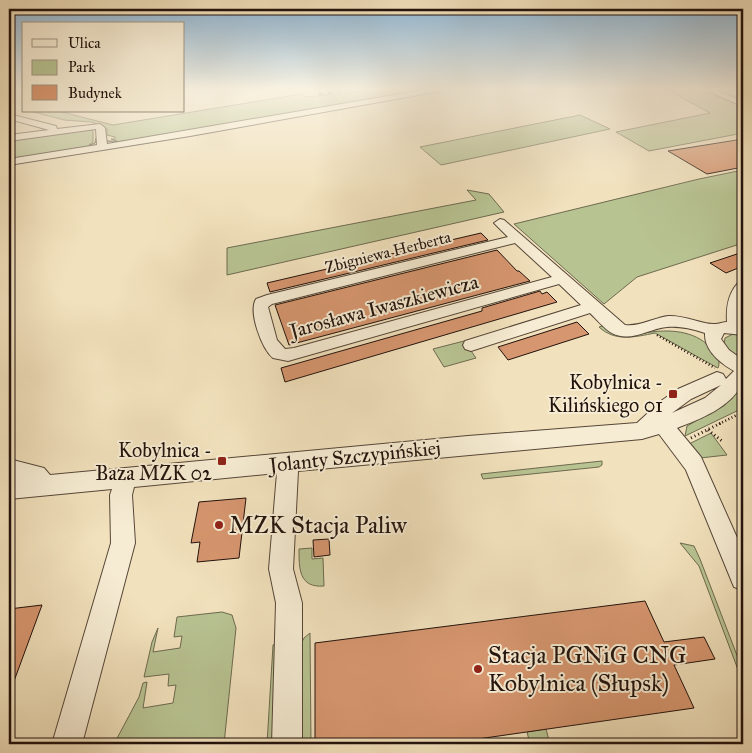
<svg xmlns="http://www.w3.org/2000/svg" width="752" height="753" viewBox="0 0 752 753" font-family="'IM FELL Great Primer',serif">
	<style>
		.green { fill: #b8c392; stroke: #6d6a4f }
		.building { fill: #d6966f; stroke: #22120c }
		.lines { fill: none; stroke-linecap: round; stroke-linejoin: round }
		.minor-casing { stroke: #564638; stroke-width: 2 }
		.path-far2 { stroke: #22120c; stroke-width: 1; stroke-dasharray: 0.5 1; stroke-linecap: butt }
		.path-far1 { stroke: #22120c; stroke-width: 2.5; stroke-dasharray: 1 2.5; stroke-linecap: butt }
		.path { stroke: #22120c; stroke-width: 3; stroke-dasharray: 1 3; stroke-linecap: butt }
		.minor { fill: #f6ecd3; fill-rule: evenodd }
		.rail { stroke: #22120c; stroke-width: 2; stroke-dasharray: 4.5 4.5; stroke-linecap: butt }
		.poi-dot { fill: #8f2418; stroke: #f6ecd3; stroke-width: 2 }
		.labels { text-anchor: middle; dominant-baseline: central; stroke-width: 4; stroke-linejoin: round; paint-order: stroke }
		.far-street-label { font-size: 16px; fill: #22120c; stroke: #f6ecd3 }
		.street-label { font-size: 20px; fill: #22120c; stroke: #f6ecd3 }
		.poi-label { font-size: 20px; fill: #22120c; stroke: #f6ecd3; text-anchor: end }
		.near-poi-label { font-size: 24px; fill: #22120c; stroke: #f6ecd3; text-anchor: start }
	</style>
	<rect width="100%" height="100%" fill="#f1e1bc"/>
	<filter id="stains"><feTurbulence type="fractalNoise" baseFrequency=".004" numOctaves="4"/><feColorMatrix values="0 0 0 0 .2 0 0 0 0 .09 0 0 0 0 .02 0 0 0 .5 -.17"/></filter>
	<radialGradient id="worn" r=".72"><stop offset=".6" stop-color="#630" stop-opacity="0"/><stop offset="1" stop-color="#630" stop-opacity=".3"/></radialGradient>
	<g class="green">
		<polygon points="384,89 435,89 157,137 114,142 107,141 117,141 111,139 115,139 115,137 107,135 107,129 92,122 64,120 30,111 58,111 113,125 302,94 306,97"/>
		<polygon points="666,89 698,89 743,107 743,133 649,151 616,132 710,113"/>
		<polygon points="580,115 610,129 441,165 420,147"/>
		<polygon points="87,128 93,131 93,142 89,145 95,143 96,138 95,143 89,146 9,160 9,140"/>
		<polygon points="743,170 743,243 637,277 604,304 514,224 699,179"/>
		<polygon points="467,190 489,194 504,212 227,275 227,248 476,200"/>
		<path d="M606,325C615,328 626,333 636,334C641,335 646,332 651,332C673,329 699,332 712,350C717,356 721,361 718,368L716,367L655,333C635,337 615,342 599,327Z"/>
		<polygon points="733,334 743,335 743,362 735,357 724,346 725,338"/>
		<polygon points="464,341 476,358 444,367 433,349"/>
		<polygon points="738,385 743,388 743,408 685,436 687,426 710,413"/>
		<polygon points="711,433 727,455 700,458 689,444"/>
		<polygon points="602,461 602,465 599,467 483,479 481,474"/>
		<polygon points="680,543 694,546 700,559 743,671 743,683 699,566"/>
		<path d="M312,548V559L323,558L324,586C299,588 299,569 299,549Z"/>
		<polygon points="222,612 232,615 236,628 224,744 114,744 139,697 143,683 147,682 143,708 173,703 176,685 168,686 169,674 144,677 152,642 158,628 153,652 180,648 182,636 174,637 177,617"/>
		<polygon points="310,633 311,744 299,744 300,646 304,638"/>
		<polygon points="277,641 279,644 275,744 267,744 273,645"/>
		<polygon points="546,729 550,744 530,744 527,732"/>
	</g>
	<g class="building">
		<polygon points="743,139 743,167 707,174 668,151"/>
		<polygon points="481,233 488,240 270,292 267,283"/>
		<polygon points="497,250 517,271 519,271 530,281 289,345 275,305"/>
		<polygon points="743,252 743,266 726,273 710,263"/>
		<polygon points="540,291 542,294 547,292 557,302 285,382 281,368 482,311 482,308"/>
		<polygon points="577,322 589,334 508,360 498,347"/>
		<polygon points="246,498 239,558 197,562 200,542 191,543 199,502"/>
		<polygon points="329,539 330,555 314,557 313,540"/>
		<polygon points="645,601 664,642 704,637 715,659 674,665 694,708 443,744 315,744 315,643"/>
		<polygon points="42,605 10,692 9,692 9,609"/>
	</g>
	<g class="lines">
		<g class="minor-casing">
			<g id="minor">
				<polygon points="429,89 445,89 441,91 190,136 9,165 9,159 97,145 96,129 9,141 9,135 49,130 9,119 9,114 56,126 57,129 100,124 105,128 107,144"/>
				<polygon points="703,89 713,89 743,101 743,106"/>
				<path d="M500,219L504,220L625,325C640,327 653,318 668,316C685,315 703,325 715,324C719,324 723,322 727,322C726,307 728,294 738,283L743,281V335L724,333L721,339L729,350L743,360C743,367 745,378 742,384C730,408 700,419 677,428L701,457L743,551V590L734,587L686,470L659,434L642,439L298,471L293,569L302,603V744H272L276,603L269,569L277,473L134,487L132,495L135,543L82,744H52L111,543L110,495L112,489L9,499V479L13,478L9,477V459L44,468L50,475L468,436L637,423L661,401L678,389L717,372L723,374L726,379L734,371C720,363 704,350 705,333C693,329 680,326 667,327C647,329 630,344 610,332C603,327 596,319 590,313L471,351L465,349L463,345L465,341L581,305L559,284L288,361L273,358C262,349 248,312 256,299L267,295L508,237L494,223ZM515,243L552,277L294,348L285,349L277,340L268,307L272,304ZM721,385L705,398L672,413L691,399Z"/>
			</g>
		</g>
		<g class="path-far2">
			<polyline points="449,90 457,89"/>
			<polyline points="9,100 15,89"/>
		</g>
		<g class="path-far1">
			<polyline points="657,335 715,368"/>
			<polyline points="719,424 743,412"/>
		</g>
		<g class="path">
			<polyline points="708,430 722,441"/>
			<polyline points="691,438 721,423"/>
		</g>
		<use href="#minor" class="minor"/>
		<polyline class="rail" points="319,94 355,89"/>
	</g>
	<linearGradient id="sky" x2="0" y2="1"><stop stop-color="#8cb6d7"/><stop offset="0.46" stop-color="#f9f2e1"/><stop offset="1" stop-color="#f9f2e1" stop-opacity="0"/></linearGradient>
	<rect width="752" height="194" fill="url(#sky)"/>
	<g class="poi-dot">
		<rect x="668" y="389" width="10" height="10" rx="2.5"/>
		<rect x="217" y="456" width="10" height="10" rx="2.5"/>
		<circle cx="219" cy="525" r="5"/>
		<circle cx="478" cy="669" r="5"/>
	</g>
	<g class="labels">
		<g class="far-street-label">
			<text transform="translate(388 252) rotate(-14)">Zbigniewa Herberta</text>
		</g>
		<g class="street-label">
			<text transform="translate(384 306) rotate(-15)">Jarosława Iwaszkiewicza</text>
			<text transform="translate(355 456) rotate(-6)">Jolanty Szczypińskiej</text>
		</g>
		<g class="poi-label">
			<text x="663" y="382">Kobylnica -<tspan x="663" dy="23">Kilińskiego 01</tspan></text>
			<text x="212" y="450">Kobylnica -<tspan x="212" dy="23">Baza MZK 02</tspan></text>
		</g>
		<g class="near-poi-label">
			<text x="229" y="525">MZK Stacja Paliw</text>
			<text x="488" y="655">Stacja PGNiG CNG<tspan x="488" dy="28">Kobylnica (Słupsk)</tspan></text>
		</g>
	</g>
	<rect width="752" height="753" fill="none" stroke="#f1e1bc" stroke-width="30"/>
	<rect x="10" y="10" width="732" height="733" fill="none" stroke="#22120c" stroke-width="2.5"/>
	<rect x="15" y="15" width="722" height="723" fill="none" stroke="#22120c"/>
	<rect x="22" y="22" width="162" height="90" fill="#f6ecd3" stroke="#a19583"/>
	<rect x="32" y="39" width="25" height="8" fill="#f6ecd3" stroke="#a19583"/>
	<text x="68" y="48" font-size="15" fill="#22120c">Ulica</text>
	<rect x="32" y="60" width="25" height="15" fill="#b8c392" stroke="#a19583"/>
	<text x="68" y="72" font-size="15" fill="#22120c">Park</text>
	<rect x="32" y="85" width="25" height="15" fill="#d6966f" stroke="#a19583"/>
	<text x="68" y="98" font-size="15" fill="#22120c">Budynek</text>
	<rect width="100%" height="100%" filter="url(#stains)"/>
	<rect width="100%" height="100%" fill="url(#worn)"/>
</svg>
